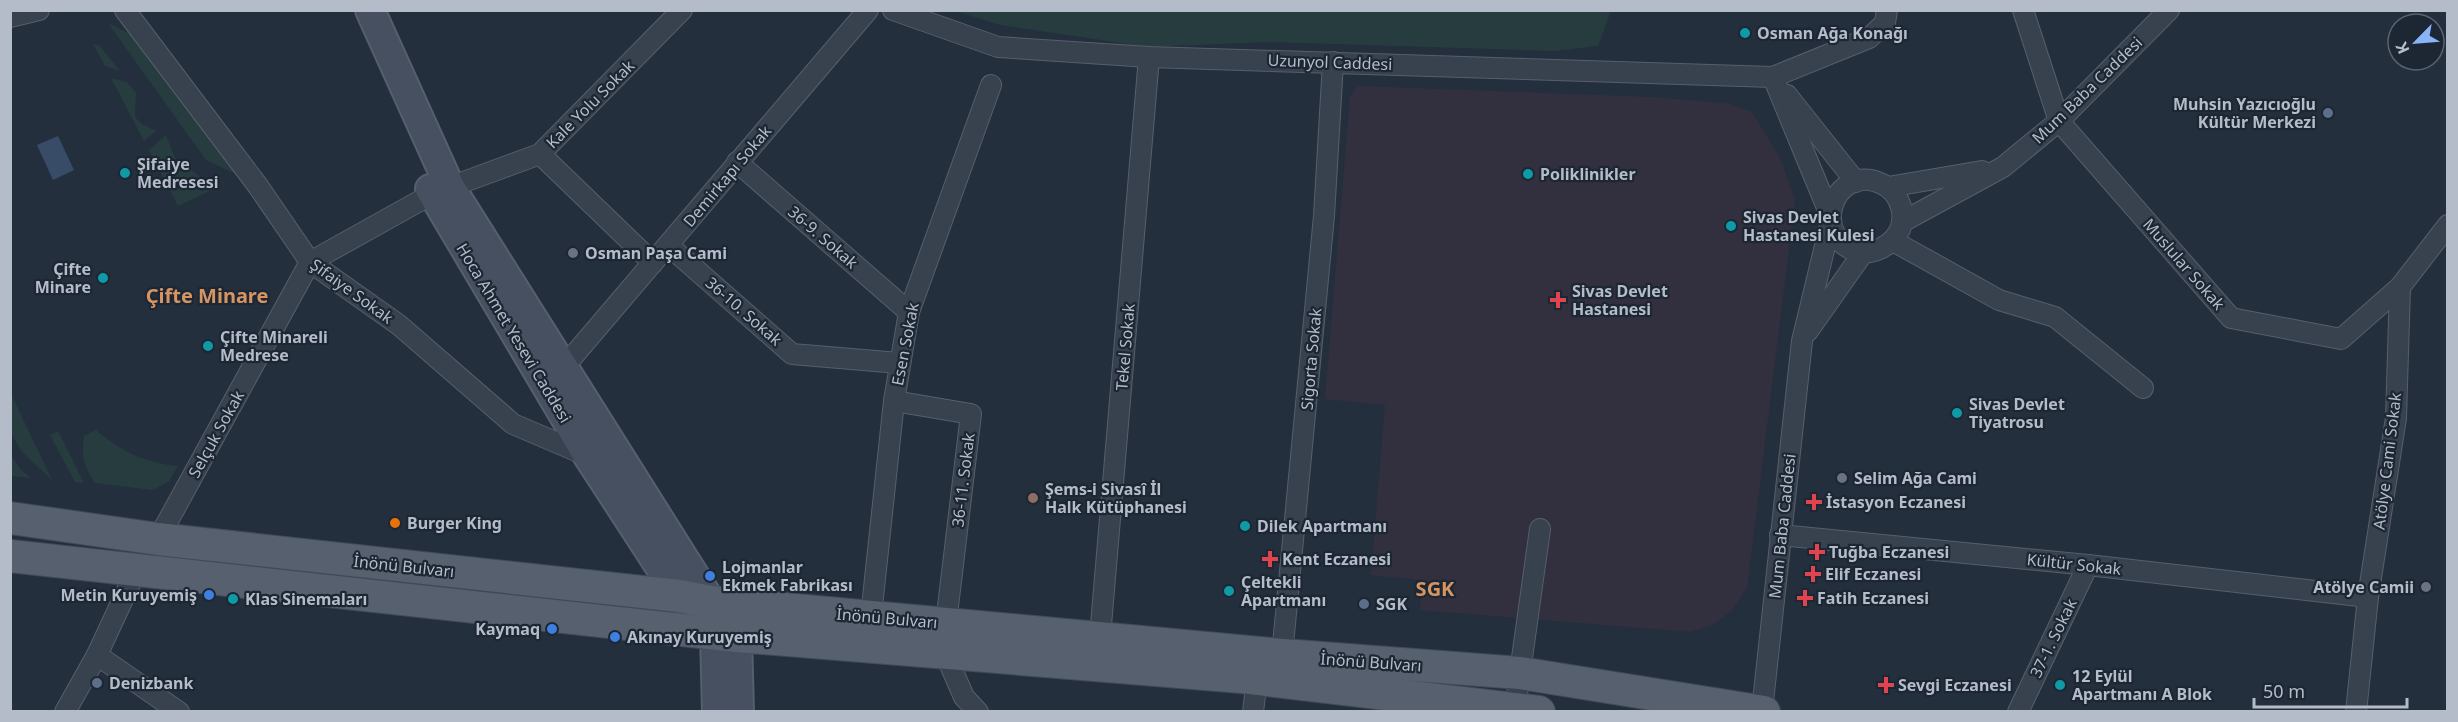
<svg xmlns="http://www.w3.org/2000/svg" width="2458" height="722" viewBox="0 0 2458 722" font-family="'Noto Sans',sans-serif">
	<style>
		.medical { fill: #32303f }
		.green { fill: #263c3f }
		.water { fill: #394c67 }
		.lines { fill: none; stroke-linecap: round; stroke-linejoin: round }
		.street-casing { stroke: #565f6c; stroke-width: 22 }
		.secondary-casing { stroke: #565f6c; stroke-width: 32 }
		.primary-casing { stroke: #414a57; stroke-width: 34 }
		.street { stroke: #38414e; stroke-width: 20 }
		.secondary { stroke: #465061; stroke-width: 28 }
		.primary { stroke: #56606e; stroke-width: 32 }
		.culture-dot { fill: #0f9aa8; stroke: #1d2633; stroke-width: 2 }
		.service-dot { fill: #5c6f8a; stroke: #1d2633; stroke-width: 2 }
		.worship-dot { fill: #6b7280; stroke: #1d2633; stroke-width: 2 }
		.health-dot { fill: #e0444e; stroke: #1d2633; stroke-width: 2 }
		.education-dot { fill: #8d6e63; stroke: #1d2633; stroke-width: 2 }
		.food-dot { fill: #e8710a; stroke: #1d2633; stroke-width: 2 }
		.shop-dot { fill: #3f7fe0; stroke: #1d2633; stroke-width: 2 }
		.labels { text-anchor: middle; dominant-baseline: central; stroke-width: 4.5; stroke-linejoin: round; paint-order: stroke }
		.poi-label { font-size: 16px; font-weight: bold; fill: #b4bcc9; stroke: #1d2633; text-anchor: start }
		.street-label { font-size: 16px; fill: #b4bcc9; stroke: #1d2633 }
		.quarter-label { font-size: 20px; font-weight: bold; fill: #d59563; stroke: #1d2633 }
	</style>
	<rect width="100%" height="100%" fill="#242f3e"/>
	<polygon class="medical" points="1358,86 1652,97 1731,104 1752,112 1781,160 1795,200 1747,587 1732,610 1713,625 1691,632 1420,610 1423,580 1371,575 1385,405 1325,399 1350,97"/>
	<g class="green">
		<polygon points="955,11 1611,11 1598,46 1554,51 1267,42 1147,47 1001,25"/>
		<polygon points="108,23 138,38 240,176 206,160"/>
		<polygon points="93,44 99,45 120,71 105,66"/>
		<polygon points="111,78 127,82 136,93 135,117 142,124 156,131 144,141"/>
		<polygon points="166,135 175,158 202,178 212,190 178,206 149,150"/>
		<polygon points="11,394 52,480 22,452 12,435"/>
		<path d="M96,430C120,451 145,463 178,466L169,481L153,490L95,483C84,465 81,457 84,436Z"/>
		<polygon points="58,431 84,483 75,482 50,435"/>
		<polygon points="10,454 21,470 31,478 11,476"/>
	</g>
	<polygon class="water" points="58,136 74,170 53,180 37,145"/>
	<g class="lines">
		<g class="street-casing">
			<g id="street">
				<polyline points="125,10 258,186 310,262 399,325 513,424 588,456"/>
				<polyline points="893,10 998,47 1149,57 1773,77 1869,38 1885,23 1887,10"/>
				<polyline points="2023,10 2059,121 2231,318 2341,339 2400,287"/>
				<polyline points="10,17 39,10"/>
				<polyline points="1773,77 1830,215"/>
				<polyline points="1787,95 1856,182"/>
				<polyline points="540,154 653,263"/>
				<polyline points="737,162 909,312"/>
				<polyline points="450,187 540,154 682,10"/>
				<polyline points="1888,187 1982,171"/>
				<polyline points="1902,222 2003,167 2059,121 2169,10"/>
				<polyline points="1893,241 1999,300 2055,317 2143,388"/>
				<polyline points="669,246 792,354 899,363"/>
				<path d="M1808,331L1863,253C1888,251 1908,232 1901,207C1898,196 1890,187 1880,183C1832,163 1807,242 1863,253"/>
				<polyline points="563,368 868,10"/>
				<polyline points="894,401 971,414 946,623"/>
				<polyline points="1780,535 2088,565 2368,597"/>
				<polyline points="158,539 310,262 432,194"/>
				<polyline points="871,616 894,401 909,312 991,85"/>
				<polyline points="1100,637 1149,57"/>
				<polyline points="944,651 964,697 978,712"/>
				<polyline points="97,655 179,712"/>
				<polyline points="1282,655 1324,216 1333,62"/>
				<polyline points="1515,708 1540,529"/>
				<polyline points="1762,711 1802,341 1831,221"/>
				<polyline points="65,712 97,655 136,571"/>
				<polyline points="1253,712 1257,679"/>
				<polyline points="2018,712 2088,565"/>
				<polyline points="2356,712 2368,597 2396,418 2400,287 2448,225"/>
			</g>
		</g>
		<g class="secondary-casing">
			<g id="secondary">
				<polyline points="370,10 450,187 711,602 737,636 739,712"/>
				<polyline points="430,189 588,456 679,596 715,634 717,712"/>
			</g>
		</g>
		<g class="primary-casing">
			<g id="primary">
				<polyline points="10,518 158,539 679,596 711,602 1282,655 1520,673 1764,712"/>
				<polyline points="10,556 737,636 1242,677 1539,712"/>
			</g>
		</g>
		<use href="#street" class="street"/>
		<use href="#secondary" class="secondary"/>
		<use href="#primary" class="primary"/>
	</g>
	<g class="culture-dot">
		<circle cx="1745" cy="33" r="6"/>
		<circle cx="125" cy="173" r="6"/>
		<circle cx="1528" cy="174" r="6"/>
		<circle cx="1731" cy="226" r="6"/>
		<circle cx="103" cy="278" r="6"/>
		<circle cx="208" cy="346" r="6"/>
		<circle cx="1957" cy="413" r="6"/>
		<circle cx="1245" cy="526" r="6"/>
		<circle cx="1229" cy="591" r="6"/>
		<circle cx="233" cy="599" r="6"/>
		<circle cx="2060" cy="685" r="6"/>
	</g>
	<g class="service-dot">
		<circle cx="2328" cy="113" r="6"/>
		<circle cx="1364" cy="604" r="6"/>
		<circle cx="97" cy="683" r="6"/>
	</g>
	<g class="worship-dot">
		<circle cx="573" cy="253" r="6"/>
		<circle cx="1842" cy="478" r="6"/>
		<circle cx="2426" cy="587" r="6"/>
	</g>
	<g class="health-dot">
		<path d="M1555 291h6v6h6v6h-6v6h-6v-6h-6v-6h6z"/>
		<path d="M1811 493h6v6h6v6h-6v6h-6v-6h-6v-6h6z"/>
		<path d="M1814 543h6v6h6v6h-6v6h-6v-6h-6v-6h6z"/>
		<path d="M1267 550h6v6h6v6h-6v6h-6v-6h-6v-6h6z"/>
		<path d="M1810 565h6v6h6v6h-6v6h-6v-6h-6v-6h6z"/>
		<path d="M1802 589h6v6h6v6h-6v6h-6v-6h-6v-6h6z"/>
		<path d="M1883 676h6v6h6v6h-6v6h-6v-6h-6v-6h6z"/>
	</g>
	<circle class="education-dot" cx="1033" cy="498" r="6"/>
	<circle class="food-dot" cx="395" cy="523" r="6"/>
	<g class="shop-dot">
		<circle cx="710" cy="576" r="6"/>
		<circle cx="209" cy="595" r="6"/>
		<circle cx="552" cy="629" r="6"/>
		<circle cx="615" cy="637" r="6"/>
	</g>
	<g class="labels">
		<g class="poi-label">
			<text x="1757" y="33">Osman Ağa Konağı</text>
			<text x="2316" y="104" text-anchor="end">Muhsin Yazıcıoğlu<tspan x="2316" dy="18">Kültür Merkezi</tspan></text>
			<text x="137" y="164">Şifaiye<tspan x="137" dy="18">Medresesi</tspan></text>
			<text x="1540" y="174">Poliklinikler</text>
			<text x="1743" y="217">Sivas Devlet<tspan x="1743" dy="18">Hastanesi Kulesi</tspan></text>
			<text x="585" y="253">Osman Paşa Cami</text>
			<text x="91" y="269" text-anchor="end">Çifte<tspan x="91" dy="18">Minare</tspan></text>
			<text x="1572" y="291">Sivas Devlet<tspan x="1572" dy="18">Hastanesi</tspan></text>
			<text x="220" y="337">Çifte Minareli<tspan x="220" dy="18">Medrese</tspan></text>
			<text x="1969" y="404">Sivas Devlet<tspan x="1969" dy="18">Tiyatrosu</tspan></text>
			<text x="1854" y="478">Selim Ağa Cami</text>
			<text x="1045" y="489">Şems-i Sivasî İl<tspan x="1045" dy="18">Halk Kütüphanesi</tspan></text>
			<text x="1826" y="502">İstasyon Eczanesi</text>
			<text x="407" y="523">Burger King</text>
			<text x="1257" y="526">Dilek Apartmanı</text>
			<text x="1829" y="552">Tuğba Eczanesi</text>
			<text x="1282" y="559">Kent Eczanesi</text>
			<text x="722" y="567">Lojmanlar<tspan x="722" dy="18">Ekmek Fabrikası</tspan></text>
			<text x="1825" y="574">Elif Eczanesi</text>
			<text x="1241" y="582">Çeltekli<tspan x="1241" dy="18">Apartmanı</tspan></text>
			<text x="2414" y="587" text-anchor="end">Atölye Camii</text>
			<text x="197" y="595" text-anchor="end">Metin Kuruyemiş</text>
			<text x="1817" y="598">Fatih Eczanesi</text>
			<text x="245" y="599">Klas Sinemaları</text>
			<text x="1376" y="604">SGK</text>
			<text x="540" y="629" text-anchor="end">Kaymaq</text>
			<text x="627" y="637">Akınay Kuruyemiş</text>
			<text x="2072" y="676">12 Eylül<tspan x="2072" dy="18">Apartmanı A Blok</tspan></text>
			<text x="109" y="683">Denizbank</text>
			<text x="1898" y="685">Sevgi Eczanesi</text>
		</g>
		<g class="street-label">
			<text transform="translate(1330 62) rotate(2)">Uzunyol Caddesi</text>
			<text transform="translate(2087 90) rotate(-44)">Mum Baba Caddesi</text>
			<text transform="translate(590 104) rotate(-45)">Kale Yolu Sokak</text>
			<text transform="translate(727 176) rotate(-50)">Demirkapı Sokak</text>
			<text transform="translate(823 237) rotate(41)">36-9. Sokak</text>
			<text transform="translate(2184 264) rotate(49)">Muslular Sokak</text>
			<text transform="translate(352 291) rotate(36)">Şifaiye Sokak</text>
			<text transform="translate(744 311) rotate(41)">36-10. Sokak</text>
			<text transform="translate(514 333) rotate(59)">Hoca Ahmet Yesevi Caddesi</text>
			<text transform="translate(905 344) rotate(-79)">Esen Sokak</text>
			<text transform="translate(1125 347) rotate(-85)">Tekel Sokak</text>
			<text transform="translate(1311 359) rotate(-85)">Sigorta Sokak</text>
			<text transform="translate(216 434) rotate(-61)">Selçuk Sokak</text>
			<text transform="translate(2387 461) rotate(-83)">Atölye Cami Sokak</text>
			<text transform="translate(963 480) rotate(-83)">36-11. Sokak</text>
			<text transform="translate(1782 526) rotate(-84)">Mum Baba Caddesi</text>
			<text transform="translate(2074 564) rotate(6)">Kültür Sokak</text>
			<text transform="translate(404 566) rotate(6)">İnönü Bulvarı</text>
			<text transform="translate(887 618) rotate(5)">İnönü Bulvarı</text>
			<text transform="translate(2053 638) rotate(-64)">37-1. Sokak</text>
			<text transform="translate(1371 662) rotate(4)">İnönü Bulvarı</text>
		</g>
		<g class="quarter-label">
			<text x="207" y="295">Çifte Minare</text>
			<text x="1435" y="588">SGK</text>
		</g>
	</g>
	<rect width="2458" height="722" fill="none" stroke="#b4bcc9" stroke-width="24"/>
	<g transform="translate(2416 42) rotate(245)"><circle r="28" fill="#1d2633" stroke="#59626f" stroke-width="1.5"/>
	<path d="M0-4.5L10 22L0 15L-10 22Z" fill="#8ab4f8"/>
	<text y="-9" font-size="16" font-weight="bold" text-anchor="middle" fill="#b4bcc9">K</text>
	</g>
	<path d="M2254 698v9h153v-9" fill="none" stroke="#b4bcc9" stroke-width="3"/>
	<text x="2263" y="698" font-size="18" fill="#b4bcc9" stroke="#1d2633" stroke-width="4.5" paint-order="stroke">50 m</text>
</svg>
